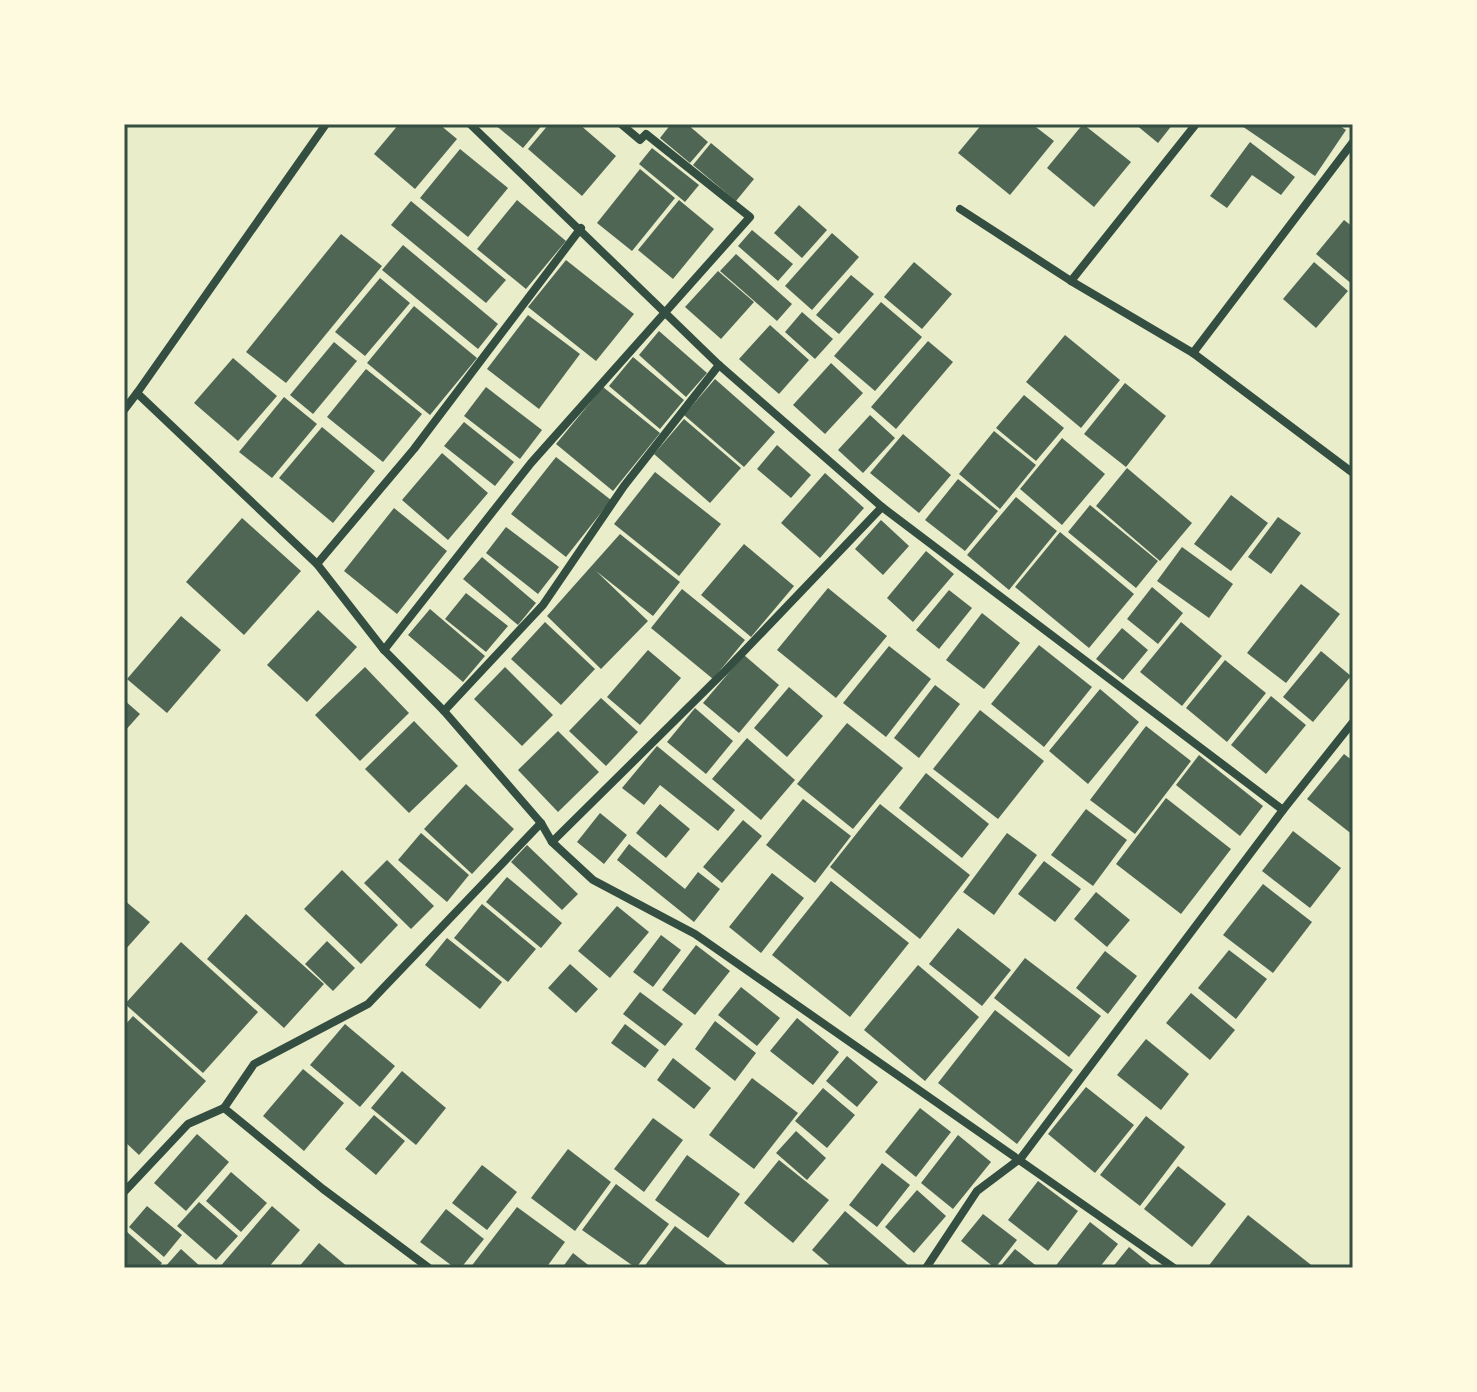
<svg xmlns="http://www.w3.org/2000/svg" width="1477" height="1392" viewBox="0 0 1477 1392" font-family="Overpass,sans-serif">
	<style>
		.building { fill: #4f6655 }
		.lines { fill: none; stroke-linecap: round; stroke-linejoin: round }
		.minor { stroke: #344e41; stroke-width: 8 }
		.neatline { fill: none; stroke: #344e41; stroke-width: 3 }
	</style>
	<rect width="100%" height="100%" fill="#e9edc9"/>
	<g class="building">
		<polygon points="399,124 439,124 457,139 415,189 374,154"/>
		<polygon points="494,124 543,124 523,148"/>
		<polygon points="549,124 579,124 616,156 582,196 528,149"/>
		<polygon points="671,124 687,124 708,142 690,163 660,138"/>
		<polygon points="982,124 1032,124 1054,141 1010,195 958,153"/>
		<polygon points="1083,124 1131,162 1094,207 1047,168"/>
		<polygon points="1135,124 1173,124 1158,143"/>
		<polygon points="1239,124 1337,124 1346,130 1315,176"/>
		<polygon points="1250,142 1295,177 1281,195 1252,175 1227,208 1210,196"/>
		<polygon points="711,143 754,179 736,201 693,165"/>
		<polygon points="652,148 699,185 685,202 639,164"/>
		<polygon points="460,149 508,188 468,237 420,198"/>
		<polygon points="640,169 675,198 632,251 597,223"/>
		<polygon points="517,200 566,241 526,289 477,249"/>
		<polygon points="679,200 714,229 673,279 638,250"/>
		<polygon points="411,201 506,280 486,303 391,225"/>
		<polygon points="799,205 827,230 802,258 774,233"/>
		<polygon points="1344,220 1353,227 1353,285 1316,254"/>
		<polygon points="752,230 793,264 778,281 738,246"/>
		<polygon points="832,233 859,257 812,310 785,286"/>
		<polygon points="341,234 382,266 286,383 246,352"/>
		<polygon points="403,245 498,324 478,349 382,270"/>
		<polygon points="736,254 792,304 777,321 720,271"/>
		<polygon points="566,260 634,314 596,361 528,307"/>
		<polygon points="914,262 952,294 922,329 884,297"/>
		<polygon points="1314,262 1348,291 1316,328 1283,299"/>
		<polygon points="718,271 754,302 721,339 685,307"/>
		<polygon points="851,275 874,294 839,334 816,315"/>
		<polygon points="380,278 410,303 365,356 335,332"/>
		<polygon points="881,302 922,337 875,391 834,356"/>
		<polygon points="414,306 477,358 430,415 367,363"/>
		<polygon points="802,312 833,339 815,359 785,332"/>
		<polygon points="528,315 580,354 539,409 487,369"/>
		<polygon points="770,325 809,360 779,394 739,359"/>
		<polygon points="659,331 707,373 686,397 639,355"/>
		<polygon points="1065,335 1120,380 1081,428 1026,382"/>
		<polygon points="928,341 953,362 896,429 871,407"/>
		<polygon points="334,342 357,361 313,414 290,395"/>
		<polygon points="633,357 684,400 660,429 609,386"/>
		<polygon points="233,358 277,396 238,441 194,403"/>
		<polygon points="831,363 863,393 825,434 793,405"/>
		<polygon points="366,369 422,414 383,462 327,417"/>
		<polygon points="715,379 775,432 744,467 684,415"/>
		<polygon points="1125,383 1166,416 1126,467 1084,434"/>
		<polygon points="486,387 542,430 520,459 464,416"/>
		<polygon points="603,387 660,433 613,491 556,444"/>
		<polygon points="1024,395 1064,428 1036,461 996,428"/>
		<polygon points="284,397 317,424 272,478 239,452"/>
		<polygon points="870,415 895,438 863,473 838,450"/>
		<polygon points="684,419 741,468 710,503 654,454"/>
		<polygon points="464,422 514,462 495,486 444,446"/>
		<polygon points="322,427 375,471 333,523 279,478"/>
		<polygon points="994,431 1036,465 1000,509 959,474"/>
		<polygon points="903,434 951,475 919,513 870,473"/>
		<polygon points="1062,438 1105,474 1062,525 1020,489"/>
		<polygon points="777,445 811,475 791,498 757,469"/>
		<polygon points="442,453 488,493 448,540 402,500"/>
		<polygon points="556,457 611,500 566,557 511,514"/>
		<polygon points="1127,468 1192,523 1160,561 1096,506"/>
		<polygon points="655,472 721,524 679,576 614,524"/>
		<polygon points="825,473 864,508 820,558 781,523"/>
		<polygon points="958,479 998,511 965,551 925,520"/>
		<polygon points="1231,495 1268,523 1231,571 1194,544"/>
		<polygon points="1016,497 1057,531 1009,590 967,555"/>
		<polygon points="1090,505 1158,561 1136,588 1068,532"/>
		<polygon points="394,508 447,551 397,614 344,571"/>
		<polygon points="1278,517 1301,533 1271,574 1248,557"/>
		<polygon points="242,518 301,571 244,635 186,582"/>
		<polygon points="881,520 909,546 883,575 855,549"/>
		<polygon points="506,527 559,567 538,594 486,553"/>
		<polygon points="1060,532 1134,594 1089,648 1015,587"/>
		<polygon points="620,534 680,582 653,616 596,571 648,621 601,669 547,616"/>
		<polygon points="744,544 794,586 751,637 701,595"/>
		<polygon points="1182,547 1233,584 1209,618 1157,581"/>
		<polygon points="926,551 954,574 913,622 887,598"/>
		<polygon points="482,557 536,603 518,625 463,579"/>
		<polygon points="1301,584 1340,614 1286,683 1247,653"/>
		<polygon points="1152,587 1183,613 1158,644 1127,619"/>
		<polygon points="828,588 887,636 836,698 777,650"/>
		<polygon points="682,589 745,640 713,679 651,628"/>
		<polygon points="949,590 972,608 939,649 916,630"/>
		<polygon points="466,593 508,626 486,652 445,619"/>
		<polygon points="430,609 485,656 463,682 408,635"/>
		<polygon points="318,610 357,647 307,702 267,665"/>
		<polygon points="982,613 1020,643 984,689 946,660"/>
		<polygon points="181,616 221,650 167,713 127,679"/>
		<polygon points="545,622 595,669 561,705 511,659"/>
		<polygon points="1181,622 1222,656 1182,706 1140,672"/>
		<polygon points="1122,628 1148,650 1123,680 1096,659"/>
		<polygon points="1039,645 1092,687 1044,747 991,704"/>
		<polygon points="889,646 931,679 886,737 843,703"/>
		<polygon points="648,650 681,678 640,725 607,697"/>
		<polygon points="1321,651 1351,676 1313,722 1283,697"/>
		<polygon points="744,655 779,685 739,733 703,703"/>
		<polygon points="1225,660 1266,693 1227,742 1186,708"/>
		<polygon points="365,667 409,713 360,761 315,715"/>
		<polygon points="505,667 553,715 522,746 474,699"/>
		<polygon points="935,685 960,704 919,758 894,738"/>
		<polygon points="789,687 823,716 787,757 754,728"/>
		<polygon points="1100,689 1139,722 1088,784 1049,751"/>
		<polygon points="1271,696 1306,725 1266,774 1231,745"/>
		<polygon points="601,698 638,732 606,766 569,731"/>
		<polygon points="124,700 140,714 124,732"/>
		<polygon points="695,708 733,741 706,774 667,742"/>
		<polygon points="980,710 1044,761 998,819 933,769"/>
		<polygon points="414,721 458,766 409,813 365,769"/>
		<polygon points="847,723 903,768 853,829 797,784"/>
		<polygon points="1146,726 1191,761 1135,834 1090,800"/>
		<polygon points="558,731 599,772 558,812 518,770"/>
		<polygon points="747,738 795,780 761,820 712,779"/>
		<polygon points="657,746 735,810 718,831 660,785 644,805 622,788"/>
		<polygon points="1344,754 1353,761 1353,835 1307,799"/>
		<polygon points="1199,755 1263,806 1240,836 1176,785"/>
		<polygon points="926,773 989,824 962,858 899,808"/>
		<polygon points="466,784 514,829 472,874 424,829"/>
		<polygon points="1166,798 1231,849 1181,914 1116,864"/>
		<polygon points="803,799 851,836 815,883 766,845"/>
		<polygon points="660,804 690,829 666,858 636,833"/>
		<polygon points="880,804 970,875 920,939 830,867"/>
		<polygon points="1086,809 1127,840 1093,886 1051,855"/>
		<polygon points="600,813 627,835 604,864 577,842"/>
		<polygon points="743,820 762,836 722,883 703,867"/>
		<polygon points="1293,831 1341,868 1310,908 1262,871"/>
		<polygon points="421,833 469,875 447,902 398,860"/>
		<polygon points="1007,833 1037,855 994,915 963,892"/>
		<polygon points="629,844 685,889 698,872 720,889 694,922 617,860"/>
		<polygon points="527,845 578,894 562,910 511,862"/>
		<polygon points="387,860 434,906 411,929 364,883"/>
		<polygon points="1044,861 1081,889 1055,922 1018,894"/>
		<polygon points="342,870 398,925 361,964 304,909"/>
		<polygon points="772,873 804,898 761,953 729,927"/>
		<polygon points="507,877 562,923 541,948 486,902"/>
		<polygon points="831,881 909,943 850,1017 772,955"/>
		<polygon points="1263,884 1312,922 1273,973 1223,935"/>
		<polygon points="1096,892 1130,920 1107,947 1074,919"/>
		<polygon points="124,900 150,922 124,951"/>
		<polygon points="482,904 536,949 508,982 454,938"/>
		<polygon points="617,906 649,932 610,978 578,951"/>
		<polygon points="246,914 324,984 284,1028 207,959"/>
		<polygon points="958,928 1011,970 982,1006 929,964"/>
		<polygon points="661,935 681,950 653,987 633,972"/>
		<polygon points="447,938 502,982 480,1009 425,965"/>
		<polygon points="327,941 355,968 333,991 305,964"/>
		<polygon points="181,942 258,1012 203,1073 125,1004"/>
		<polygon points="696,945 730,971 695,1015 662,990"/>
		<polygon points="1229,950 1267,979 1236,1019 1198,988"/>
		<polygon points="1105,951 1137,976 1108,1014 1076,988"/>
		<polygon points="1025,958 1101,1016 1069,1057 994,998"/>
		<polygon points="570,964 598,989 576,1013 548,988"/>
		<polygon points="918,965 979,1017 925,1081 864,1030"/>
		<polygon points="741,987 780,1018 757,1046 718,1015"/>
		<polygon points="640,992 683,1024 665,1046 623,1014"/>
		<polygon points="1191,993 1235,1030 1210,1060 1166,1023"/>
		<polygon points="995,1010 1073,1070 1017,1144 938,1083"/>
		<polygon points="133,1016 206,1081 139,1155 124,1141 124,1026"/>
		<polygon points="797,1018 839,1052 813,1085 770,1051"/>
		<polygon points="715,1021 756,1053 735,1081 695,1049"/>
		<polygon points="345,1024 395,1066 360,1107 310,1065"/>
		<polygon points="625,1024 659,1050 645,1068 611,1043"/>
		<polygon points="1146,1039 1189,1074 1161,1110 1117,1075"/>
		<polygon points="847,1056 878,1082 857,1107 826,1081"/>
		<polygon points="673,1058 711,1088 694,1109 657,1080"/>
		<polygon points="303,1069 344,1103 304,1151 263,1116"/>
		<polygon points="402,1071 446,1108 416,1145 371,1108"/>
		<polygon points="752,1078 798,1113 754,1169 709,1135"/>
		<polygon points="1086,1087 1134,1125 1095,1173 1048,1134"/>
		<polygon points="823,1088 855,1115 827,1148 795,1121"/>
		<polygon points="920,1108 951,1132 916,1177 885,1152"/>
		<polygon points="374,1115 405,1141 376,1175 345,1149"/>
		<polygon points="1146,1116 1185,1147 1140,1206 1100,1175"/>
		<polygon points="653,1118 683,1140 644,1192 614,1169"/>
		<polygon points="796,1131 826,1158 807,1180 776,1153"/>
		<polygon points="197,1134 229,1162 186,1211 154,1183"/>
		<polygon points="958,1135 991,1162 953,1209 921,1183"/>
		<polygon points="568,1149 611,1182 575,1231 531,1198"/>
		<polygon points="687,1155 740,1194 708,1238 655,1200"/>
		<polygon points="779,1160 829,1200 793,1243 744,1203"/>
		<polygon points="882,1163 910,1185 877,1227 849,1205"/>
		<polygon points="482,1165 517,1192 487,1230 452,1203"/>
		<polygon points="1178,1166 1226,1204 1192,1247 1144,1209"/>
		<polygon points="231,1172 267,1203 241,1232 206,1201"/>
		<polygon points="1038,1181 1078,1211 1048,1251 1008,1220"/>
		<polygon points="616,1184 669,1224 636,1268 582,1230"/>
		<polygon points="917,1190 946,1216 914,1253 885,1227"/>
		<polygon points="199,1202 238,1236 216,1260 177,1226"/>
		<polygon points="147,1206 182,1235 164,1257 129,1227"/>
		<polygon points="272,1206 300,1230 268,1268 219,1268"/>
		<polygon points="517,1207 565,1242 546,1268 470,1268"/>
		<polygon points="446,1209 484,1239 461,1268 455,1268 420,1242"/>
		<polygon points="845,1211 909,1266 907,1268 833,1268 812,1250"/>
		<polygon points="983,1214 1017,1240 995,1268 961,1241"/>
		<polygon points="1248,1215 1315,1268 1207,1268"/>
		<polygon points="1090,1222 1118,1244 1099,1268 1054,1268"/>
		<polygon points="675,1226 727,1265 724,1268 643,1268"/>
		<polygon points="126,1231 162,1263 158,1268 128,1268 124,1264"/>
		<polygon points="319,1243 349,1268 298,1268"/>
		<polygon points="1129,1247 1155,1268 1112,1268"/>
		<polygon points="181,1249 202,1268 164,1268"/>
		<polygon points="1015,1249 1039,1268 999,1268"/>
		<polygon points="573,1253 592,1268 562,1268"/>
	</g>
	<g class="lines">
		<g class="minor">
			<polyline points="470,124 719,365 882,507 1283,810"/>
			<polyline points="960,209 1071,281 1193,353 1353,473"/>
			<polyline points="1071,281 1196,124"/>
			<polyline points="1193,353 1353,142"/>
			<polyline points="137,393 326,124"/>
			<polyline points="124,410 137,393 317,564 384,650 444,711 541,823 552,842 593,880 695,934 1174,1268"/>
			<polyline points="317,564 414,449 581,228"/>
			<polyline points="384,650 531,463 750,217 646,134 640,140 621,124"/>
			<polyline points="444,711 543,605 624,486 719,365"/>
			<polyline points="552,842 725,671 882,507"/>
			<polyline points="124,1192 188,1124 224,1108"/>
			<polyline points="429,1268 323,1189 224,1108 254,1064 368,1004 541,823"/>
			<polyline points="926,1268 977,1191 1021,1158 1283,810 1353,722"/>
		</g>
	</g>
	<rect width="1477" height="1392" fill="none" stroke="#fefae0" stroke-width="252"/>
	<rect x="126" y="126" width="1225" height="1140" class="neatline"/>
</svg>
